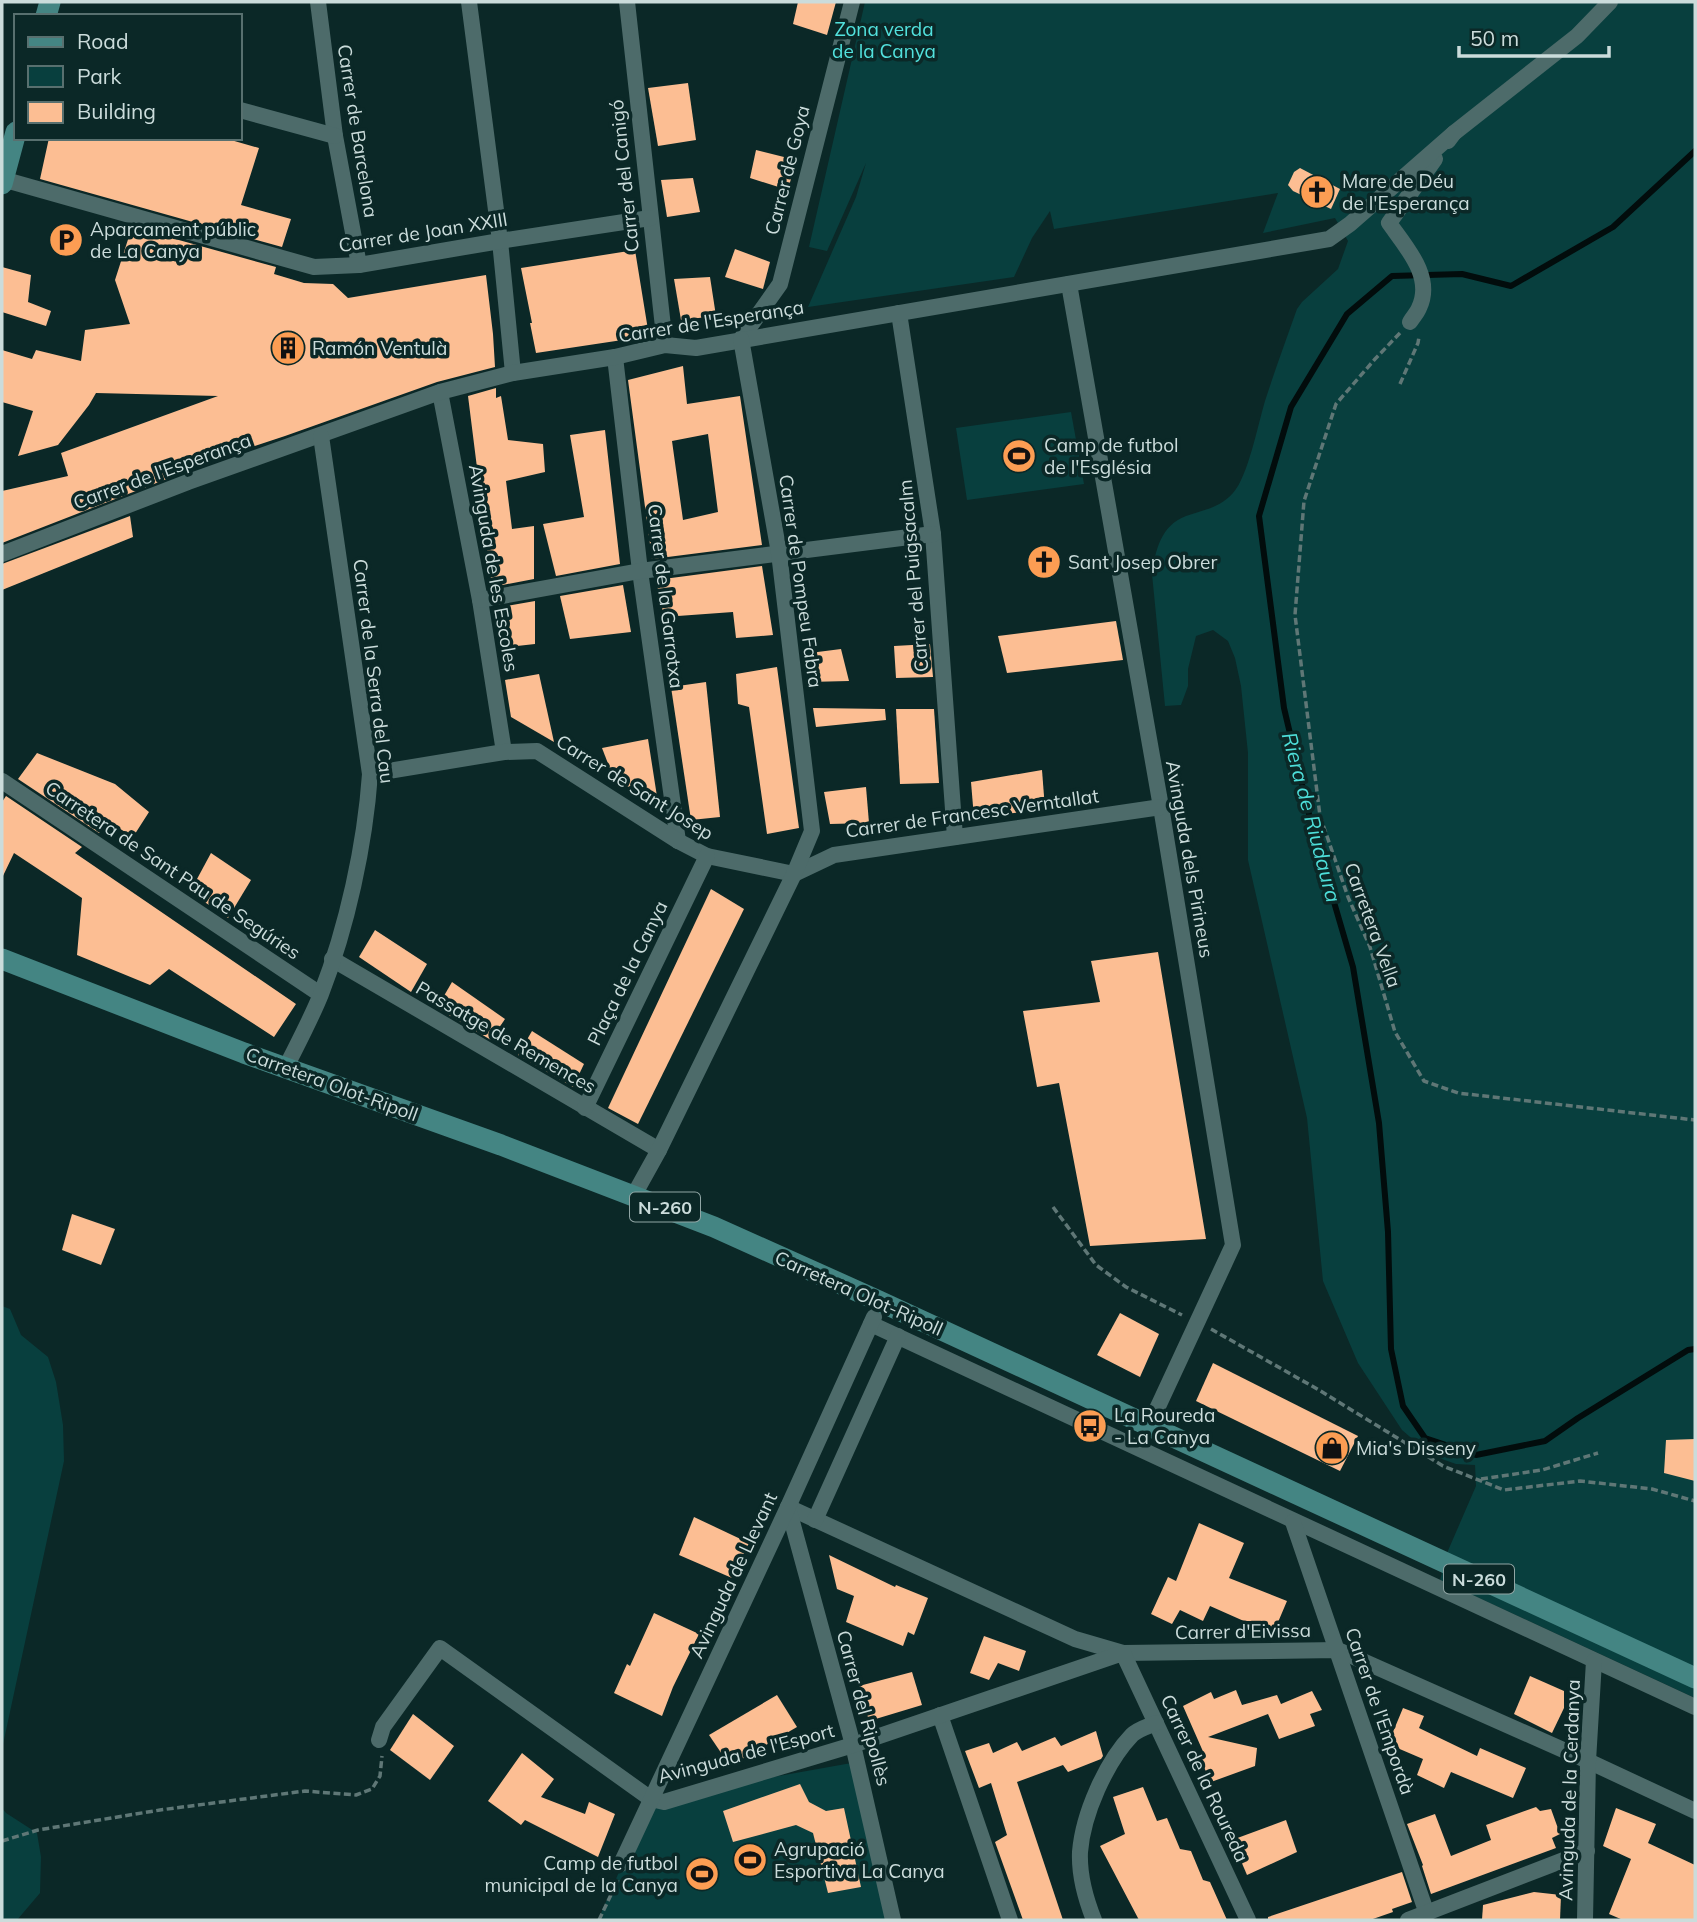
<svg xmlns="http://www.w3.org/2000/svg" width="1697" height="1922" viewBox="0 0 1697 1922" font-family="Mulish,sans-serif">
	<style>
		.green { fill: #083f3e }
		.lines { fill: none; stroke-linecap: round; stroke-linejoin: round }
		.stream { stroke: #020c0c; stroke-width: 6 }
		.building { fill: #fcbe93; fill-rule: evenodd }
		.path { stroke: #5f7776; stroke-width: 3.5; stroke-dasharray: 7 3.5; stroke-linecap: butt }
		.minor { stroke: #4d6b6a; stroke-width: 16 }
		.primary { stroke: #448583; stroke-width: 21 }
		.labels { text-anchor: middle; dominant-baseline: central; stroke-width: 7; stroke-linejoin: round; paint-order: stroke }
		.shield { fill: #0b2827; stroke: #91a6a5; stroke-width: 2 }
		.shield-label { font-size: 18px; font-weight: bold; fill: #cbdcdb }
		.park-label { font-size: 19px; fill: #52e1dd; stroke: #0b2827 }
		.street-label { font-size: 19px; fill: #cbdcdb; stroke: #0b2827 }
		.poi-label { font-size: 19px; fill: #cbdcdb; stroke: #0b2827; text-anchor: start }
		.water-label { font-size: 21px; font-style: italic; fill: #4dded9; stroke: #0b2827 }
	</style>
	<rect width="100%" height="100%" fill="#0b2827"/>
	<g class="green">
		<path d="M865,2H1695V1698L1440,1580L1447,1553L1476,1486L1475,1465L1456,1464L1439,1458L1431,1455L1402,1430L1358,1363L1323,1281L1307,1118L1248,860V753L1241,686L1235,658L1228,641L1213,630L1196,636L1188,669V686L1181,705L1165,706L1152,574C1155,551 1161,525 1186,516C1203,510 1220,508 1233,493C1248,477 1258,424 1265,401C1275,370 1286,340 1297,309L1302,302L1338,269L1348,241L1335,218L1263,233L1278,193L1054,229L1050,211L1032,238L1014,277L808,307L856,197L866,163L827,251L809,247Z"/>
		<polygon points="1071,412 1084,484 967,500 956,428"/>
		<polygon points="2,1306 10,1309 21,1335 48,1357 56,1382 63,1425 64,1461 2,1749"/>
		<polygon points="857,1762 886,1920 598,1920 651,1799"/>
		<polygon points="2,1808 6,1813 37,1833 41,1857 40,1893 17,1920 2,1920"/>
	</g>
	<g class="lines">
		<polyline class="stream" points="1695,151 1613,227 1511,286 1462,274 1392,276 1347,314 1291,407 1259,516 1284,708 1312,827 1353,967 1379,1123 1388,1232 1391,1349 1403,1406 1425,1438 1476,1455 1545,1441 1578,1418 1688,1350 1695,1349"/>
	</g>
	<g class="building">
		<polygon points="798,2 836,2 827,35 793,24"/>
		<polygon points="688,83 696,140 658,146 648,88"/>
		<polygon points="49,138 224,138 259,148 241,205 291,219 282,247 40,179"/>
		<polygon points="756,150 796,160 788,190 750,178"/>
		<polygon points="1300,168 1340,189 1331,209 1293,191 1288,185 1294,172"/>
		<polygon points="693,178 700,212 667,217 661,180"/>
		<polygon points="132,227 276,267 274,274 304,283 333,284 348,298 486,275 493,334 495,367 437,382 285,436 176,472 177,475 2,543 2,491 68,476 61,453 218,396 96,393 89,405 58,445 18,456 33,411 2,402 2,350 32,359 36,350 81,361 85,330 130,324 115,280"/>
		<polygon points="735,249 770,262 763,289 725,277"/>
		<polygon points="635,250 649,336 536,353 530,323 532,323 521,268"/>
		<polygon points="2,267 31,275 28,302 51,311 46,326 2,312"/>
		<polygon points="710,277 716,316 681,320 674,279"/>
		<path d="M683,366L687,404L740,396L762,545L652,559L628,380ZM708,434L718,512L683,520L672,441Z"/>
		<polygon points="496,388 496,398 501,396 508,440 543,444 545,472 506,481 512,529 534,526 534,579 492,587 468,396"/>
		<polygon points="605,430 620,564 556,576 543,524 584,517 570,435"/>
		<polygon points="130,516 133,537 2,590 2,564"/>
		<polygon points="762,566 773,635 736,638 733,612 664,617 656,580"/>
		<polygon points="623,585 631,632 570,639 560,596"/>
		<polygon points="535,601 535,644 500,648 495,608"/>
		<polygon points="1116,621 1123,660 1007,673 998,636"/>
		<polygon points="930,644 933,677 896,678 894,646"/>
		<polygon points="841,649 849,681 808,682 802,654"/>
		<polygon points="777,667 799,828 767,834 749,707 738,704 736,674"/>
		<polygon points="539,674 554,742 511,717 505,680"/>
		<polygon points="706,682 720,817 691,820 671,687"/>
		<polygon points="813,708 885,709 886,720 816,727"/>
		<polygon points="896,709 934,709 939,783 900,784"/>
		<polygon points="648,739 658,803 614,779 602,748"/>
		<polygon points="37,753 115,784 149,812 133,837 111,823 99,833 18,779"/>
		<polygon points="1042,770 1045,809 974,818 971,782"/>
		<polygon points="866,787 869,823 830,824 824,792"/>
		<polygon points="6,796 82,847 75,853 296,1004 274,1037 169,969 150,985 77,955 82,898 14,853 2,878 2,802"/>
		<polygon points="211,853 251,880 228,918 190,892"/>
		<polygon points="711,889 744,909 638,1124 608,1108"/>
		<polygon points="375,930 427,964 411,992 359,957"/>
		<polygon points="1158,952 1206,1239 1090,1246 1059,1083 1037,1087 1023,1011 1100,1002 1091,961"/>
		<polygon points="452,982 505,1019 491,1040 437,1008"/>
		<polygon points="532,1031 584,1064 573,1087 518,1055"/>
		<polygon points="72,1214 115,1229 101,1265 62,1250"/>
		<polygon points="1120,1313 1159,1334 1140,1377 1097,1355"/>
		<polygon points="1213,1363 1358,1436 1340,1471 1196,1401"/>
		<polygon points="1695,1439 1695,1481 1664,1473 1666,1440"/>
		<polygon points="694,1517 749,1543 732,1578 679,1555"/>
		<polygon points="1199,1523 1244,1543 1229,1578 1287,1601 1273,1634 1210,1606 1203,1621 1180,1610 1172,1624 1151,1614 1168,1577 1176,1581"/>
		<polygon points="829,1555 895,1587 896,1585 928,1598 914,1635 908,1632 903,1646 846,1622 854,1596 837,1589"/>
		<polygon points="654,1613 699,1634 673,1687 662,1716 614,1693 627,1664 630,1666"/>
		<polygon points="984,1636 1026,1651 1019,1671 998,1663 989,1680 970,1673"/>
		<polygon points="912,1672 922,1705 869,1721 859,1686"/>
		<polygon points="1530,1676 1564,1691 1564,1708 1552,1733 1514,1714"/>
		<polygon points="1236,1690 1242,1705 1277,1695 1281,1704 1312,1691 1322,1710 1310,1714 1315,1726 1279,1739 1268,1714 1208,1737 1257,1748 1255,1766 1211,1782 1200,1759 1205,1756 1183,1706 1211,1692 1214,1699"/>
		<polygon points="777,1695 797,1727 730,1766 709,1735"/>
		<polygon points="1403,1708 1424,1716 1419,1728 1477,1756 1480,1748 1526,1768 1513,1798 1451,1772 1444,1788 1417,1775 1423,1759 1388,1744"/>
		<polygon points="413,1714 454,1746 430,1780 390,1750"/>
		<polygon points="1096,1731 1103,1756 1101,1759 1068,1772 1063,1765 1017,1782 1063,1920 1023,1920 995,1842 1007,1835 991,1783 979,1788 965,1751 989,1743 993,1753 1017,1742 1022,1751 1055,1737 1061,1746"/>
		<polygon points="522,1753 554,1779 541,1797 585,1814 589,1802 615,1814 598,1857 525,1820 521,1825 488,1801"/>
		<polygon points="800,1784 809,1802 826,1811 844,1808 861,1887 828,1893 813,1833 796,1825 733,1842 723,1811"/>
		<polygon points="1143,1787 1157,1821 1167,1818 1180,1849 1191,1851 1203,1880 1210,1882 1227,1920 1139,1920 1100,1846 1125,1834 1113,1797"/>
		<polygon points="1536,1807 1540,1811 1551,1809 1560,1834 1552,1838 1556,1848 1431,1894 1422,1866 1423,1865 1407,1824 1435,1814 1451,1856 1491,1840 1486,1825"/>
		<polygon points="1616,1808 1656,1824 1648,1843 1695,1865 1695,1920 1623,1920 1609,1914 1631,1859 1603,1846"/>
		<polygon points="1286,1820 1297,1852 1247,1875 1232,1840"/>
		<polygon points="1402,1872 1412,1902 1392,1909 1393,1912 1370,1920 1268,1920 1268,1917"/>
		<polygon points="1534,1892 1561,1895 1560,1920 1482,1920 1483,1905"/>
	</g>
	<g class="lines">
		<g class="path">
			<polyline points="1400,333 1375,359 1336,404 1304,501 1295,615 1320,816 1348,897 1370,947 1395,1032 1424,1081 1458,1093 1695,1120"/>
			<polyline points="1400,384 1418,343 1419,337"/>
			<polyline points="1053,1207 1096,1265 1126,1287 1182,1315"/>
			<polyline points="1211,1329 1319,1390 1443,1466 1504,1490 1580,1481 1652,1489 1695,1501"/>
			<polyline points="1481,1479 1542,1470 1598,1453"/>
			<polyline points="2,1841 38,1830 160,1810 305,1791 356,1795 372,1789 380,1776 382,1756"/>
			<polyline points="599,1920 618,1880"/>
		</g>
		<g class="minor">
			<polyline points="318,2 335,136 359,265"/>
			<polyline points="469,2 500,241 513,373"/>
			<polyline points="627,2 665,345"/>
			<polyline points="240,110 335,136"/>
			<polyline points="1448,141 1454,133 1577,36 1610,2"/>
			<polyline points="2,179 314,267 359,265 500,241 650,218"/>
			<polyline points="1069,284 1161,807 1233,1245 1149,1426"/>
			<polyline points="899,313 933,534 955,837"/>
			<path d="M1410,322C1413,317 1417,313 1419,308C1434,277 1406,247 1389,223L1435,159"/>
			<polyline points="741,339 780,284 852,2"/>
			<polyline points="615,357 640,571 678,841"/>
			<polyline points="440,392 480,600 504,752"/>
			<polyline points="2,554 188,482 440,392 513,373 615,357 665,345 696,348 1329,239 1350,224 1454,133"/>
			<polyline points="480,600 640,571 933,534"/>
			<polyline points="370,774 504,752 537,751 678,841 707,856 794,874 834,855 1161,807"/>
			<polyline points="2,781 320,994"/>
			<polyline points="332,959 659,1150"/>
			<path d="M286,1067C298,1043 311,1019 321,994C347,927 365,845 370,774L321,436"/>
			<polyline points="585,1108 707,856"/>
			<polyline points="634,1195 659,1150 794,874 812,831 779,553 741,339"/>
			<polyline points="871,1324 1695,1707"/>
			<polyline points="788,1507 1075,1639 1123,1653 1338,1650 1588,1761 1695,1811"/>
			<polyline points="788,1507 853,1745 893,1920"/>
			<polyline points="815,1520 898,1336"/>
			<polyline points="1293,1522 1427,1914"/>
			<polyline points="940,1715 1010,1920"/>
			<polyline points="379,1740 383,1727 440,1648 651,1799 664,1802 853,1745 1123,1653 1248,1920"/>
			<polyline points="621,1864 788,1507 874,1317"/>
			<path d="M1094,1920C1086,1900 1079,1874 1080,1852C1083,1814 1106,1762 1132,1735C1138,1729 1149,1726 1156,1723"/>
			<polyline points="1408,1920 1587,1851"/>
			<polyline points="1585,1920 1588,1761 1594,1661"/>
		</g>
		<g class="primary">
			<polyline points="46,16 50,2"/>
			<polyline points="2,184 16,132"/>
			<polyline points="2,959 244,1053 501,1145 714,1227 879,1301 1695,1678"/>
		</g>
	</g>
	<defs>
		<g id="church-disc" transform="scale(1.75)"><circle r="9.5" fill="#fc9d53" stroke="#0b2827"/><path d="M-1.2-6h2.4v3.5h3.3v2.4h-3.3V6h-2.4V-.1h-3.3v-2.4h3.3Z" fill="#111"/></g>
		<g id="parking-disc" transform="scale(1.75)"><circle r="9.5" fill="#fc9d53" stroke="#0b2827"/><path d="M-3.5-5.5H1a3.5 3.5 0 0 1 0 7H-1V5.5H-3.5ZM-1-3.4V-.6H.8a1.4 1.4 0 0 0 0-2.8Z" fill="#111"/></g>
		<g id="building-disc" transform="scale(1.75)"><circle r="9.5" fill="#fc9d53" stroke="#0b2827"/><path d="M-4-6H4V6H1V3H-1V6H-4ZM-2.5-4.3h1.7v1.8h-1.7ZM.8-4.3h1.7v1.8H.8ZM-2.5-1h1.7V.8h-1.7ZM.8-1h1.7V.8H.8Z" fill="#111"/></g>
		<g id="stadium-disc" transform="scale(1.75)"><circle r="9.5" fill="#fc9d53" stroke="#0b2827"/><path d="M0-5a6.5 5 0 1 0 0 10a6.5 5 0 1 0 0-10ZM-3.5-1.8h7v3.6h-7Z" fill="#111"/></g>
		<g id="bus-disc" transform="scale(1.75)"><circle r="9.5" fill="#fc9d53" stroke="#0b2827"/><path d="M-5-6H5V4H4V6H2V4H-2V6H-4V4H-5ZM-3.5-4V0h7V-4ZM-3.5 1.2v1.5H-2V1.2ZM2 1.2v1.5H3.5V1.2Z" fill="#111"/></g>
		<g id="shop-disc" transform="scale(1.75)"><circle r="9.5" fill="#fc9d53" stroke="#0b2827"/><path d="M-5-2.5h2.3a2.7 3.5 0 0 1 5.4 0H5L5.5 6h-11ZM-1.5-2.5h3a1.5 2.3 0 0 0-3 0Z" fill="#111"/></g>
	</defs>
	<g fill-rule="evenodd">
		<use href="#church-disc" x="1317" y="192"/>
		<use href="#parking-disc" x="66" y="240"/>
		<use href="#building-disc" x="288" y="348"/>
		<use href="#stadium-disc" x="1019" y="456"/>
		<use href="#church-disc" x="1044" y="562"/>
		<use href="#bus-disc" x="1090" y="1426"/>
		<use href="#shop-disc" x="1332" y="1448"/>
		<use href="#stadium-disc" x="750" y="1860"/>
		<use href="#stadium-disc" x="702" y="1874"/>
	</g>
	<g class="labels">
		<g class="shield">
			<rect x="630" y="1192.5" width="70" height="29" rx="5"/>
			<rect x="1444" y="1564.5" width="70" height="29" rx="5"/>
		</g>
		<g class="shield-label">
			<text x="665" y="1207">N-260</text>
			<text x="1479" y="1579">N-260</text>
		</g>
		<g class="park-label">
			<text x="884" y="29">Zona verda<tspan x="884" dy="22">de la Canya</tspan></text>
		</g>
		<g class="street-label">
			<text transform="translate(358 131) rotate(81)">Carrer de Barcelona</text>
			<text transform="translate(787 170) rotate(-76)">Carrer de Goya</text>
			<text transform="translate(624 176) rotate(-96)">Carrer del Canigó</text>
			<text transform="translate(423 232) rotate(-9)">Carrer de Joan XXIII</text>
			<text transform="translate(711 321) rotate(-9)">Carrer de l'Esperança</text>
			<text transform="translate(162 471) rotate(-20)">Carrer de l'Esperança</text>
			<text transform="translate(494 568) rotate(80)">Avinguda de les Escoles</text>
			<text transform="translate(913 576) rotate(-95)">Carrer del Puigsacalm</text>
			<text transform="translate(801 581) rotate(82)">Carrer de Pompeu Fabra</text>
			<text transform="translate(666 596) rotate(83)">Carrer de la Garrotxa</text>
			<text transform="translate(374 671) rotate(83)">Carrer de la Serra del Cau</text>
			<text transform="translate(635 787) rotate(32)">Carrer de Sant Josep</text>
			<text transform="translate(972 813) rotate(-8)">Carrer de Francesc Verntallat</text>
			<text transform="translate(1190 859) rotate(80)">Avinguda dels Pirineus</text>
			<text transform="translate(173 870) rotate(34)">Carretera de Sant Pau de Segúries</text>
			<text transform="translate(1373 925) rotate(70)">Carretera Vella</text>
			<text transform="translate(627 973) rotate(-64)">Plaça de la Canya</text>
			<text transform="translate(506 1037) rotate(30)">Passatge de Remences</text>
			<text transform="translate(332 1084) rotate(20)">Carretera Olot-Ripoll</text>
			<text transform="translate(859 1293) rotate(24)">Carretera Olot-Ripoll</text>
			<text transform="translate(733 1575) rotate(-65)">Avinguda de Llevant</text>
			<text transform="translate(1243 1631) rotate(-1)">Carrer d'Eivissa</text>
			<text transform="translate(864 1708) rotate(75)">Carrer del Ripollès</text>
			<text transform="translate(1380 1711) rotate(71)">Carrer de l'Empordà</text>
			<text transform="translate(746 1753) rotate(-15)">Avinguda de l'Esport</text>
			<text transform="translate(1205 1778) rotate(65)">Carrer de la Roureda</text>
			<text transform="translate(1569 1790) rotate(-88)">Avinguda de la Cerdanya</text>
		</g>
		<g class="poi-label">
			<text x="1342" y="181">Mare de Déu<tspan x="1342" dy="22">de l'Esperança</tspan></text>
			<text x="90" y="229">Aparcament públic<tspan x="90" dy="22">de La Canya</tspan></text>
			<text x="312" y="348">Ramón Ventulà</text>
			<text x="1044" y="445">Camp de futbol<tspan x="1044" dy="22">de l'Església</tspan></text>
			<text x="1068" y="562">Sant Josep Obrer</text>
			<text x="1114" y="1415">La Roureda<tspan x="1114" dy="22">- La Canya</tspan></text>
			<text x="1356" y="1448">Mia's Disseny</text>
			<text x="774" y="1849">Agrupació<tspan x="774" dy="22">Esportiva La Canya</tspan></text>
			<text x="678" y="1863" text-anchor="end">Camp de futbol<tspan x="678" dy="22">municipal de la Canya</tspan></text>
		</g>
		<g class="water-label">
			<text transform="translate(1312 817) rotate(75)">Riera de Riudaura</text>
		</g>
	</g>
	<rect width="1697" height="1922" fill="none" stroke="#cbdcdb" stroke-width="7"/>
	<rect x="14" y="14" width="228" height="126" fill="#0b2827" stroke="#58706f" stroke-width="2"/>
	<rect x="28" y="37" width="35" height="10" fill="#448583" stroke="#58706f" stroke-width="2"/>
	<text x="77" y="49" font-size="21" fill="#cbdcdb">Road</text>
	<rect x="28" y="66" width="35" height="21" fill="#083f3e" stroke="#58706f" stroke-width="2"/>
	<text x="77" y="84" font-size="21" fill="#cbdcdb">Park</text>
	<rect x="28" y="102" width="35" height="21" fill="#fcbe93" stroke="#58706f" stroke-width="2"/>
	<text x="77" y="119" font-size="21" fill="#cbdcdb">Building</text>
	<path d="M1459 46v10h150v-10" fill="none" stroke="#cbdcdb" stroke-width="3.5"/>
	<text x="1470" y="46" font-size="21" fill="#cbdcdb" stroke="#0b2827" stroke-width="5" paint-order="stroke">50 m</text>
</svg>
